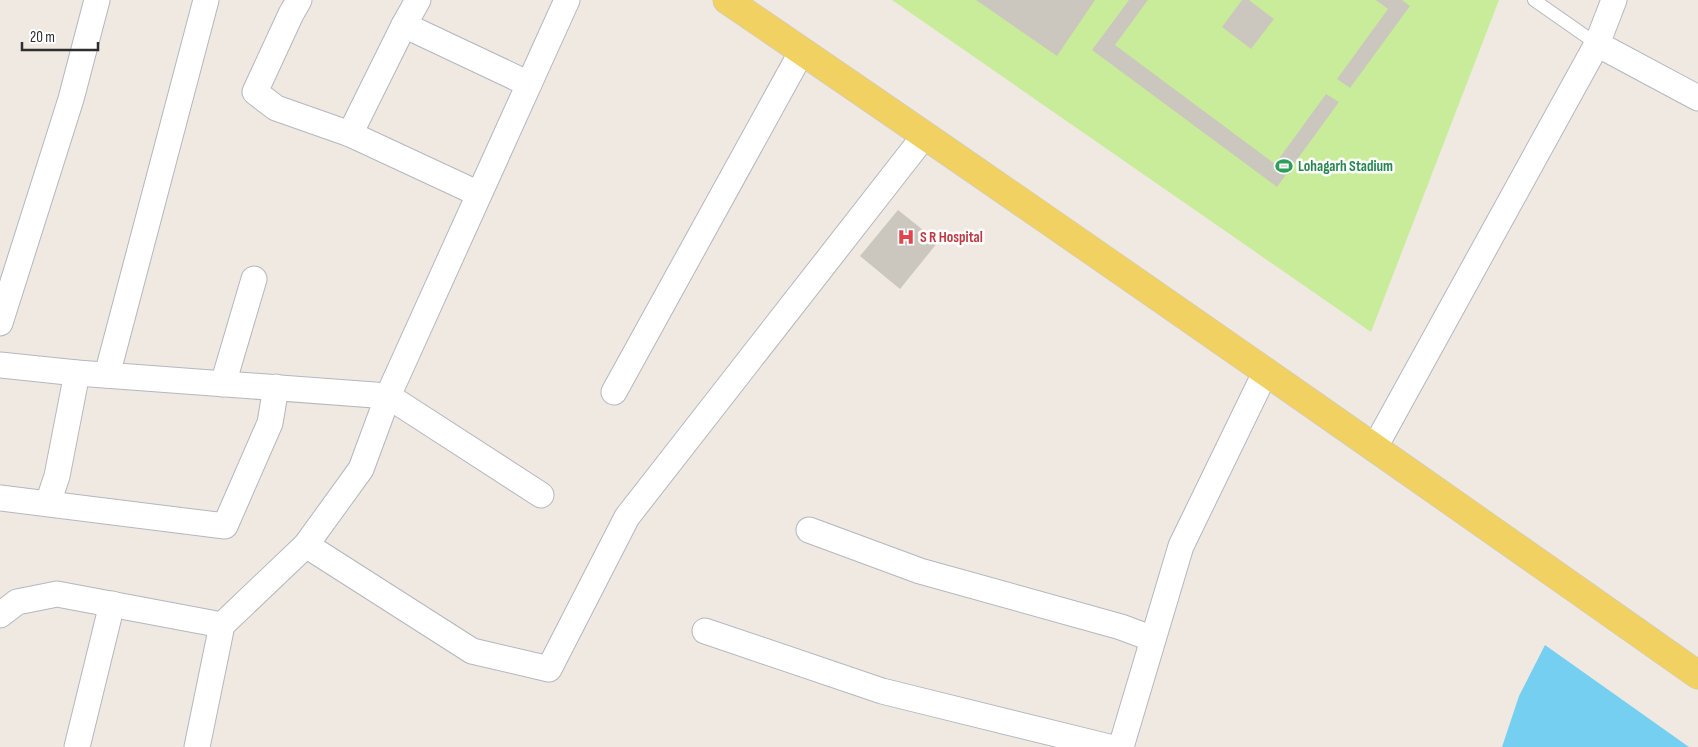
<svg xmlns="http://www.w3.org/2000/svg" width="1698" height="747" viewBox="0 0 1698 747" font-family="'Sofia Sans Condensed',sans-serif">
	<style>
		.pitch { fill: #c9ec9a }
		.water { fill: #75cff0 }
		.building { fill: #cbc7bf }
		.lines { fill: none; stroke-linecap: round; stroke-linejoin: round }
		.lane-casing { stroke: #b4b7c1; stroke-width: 14 }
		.street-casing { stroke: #b4b7c1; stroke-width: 27 }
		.primary-casing { stroke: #c9c9c9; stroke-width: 29 }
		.lane { stroke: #fff; stroke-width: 12 }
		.street { stroke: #fff; stroke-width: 25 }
		.primary { stroke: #f2d163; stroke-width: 28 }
		.labels { text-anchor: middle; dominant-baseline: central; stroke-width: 5; stroke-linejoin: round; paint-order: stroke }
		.leisure-label { font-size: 15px; font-weight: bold; fill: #27864d; stroke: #fff; text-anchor: start }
		.health-label { font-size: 15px; font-weight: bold; fill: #be3a42; stroke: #fff; text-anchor: start }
	</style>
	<rect width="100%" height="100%" fill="#efe9e1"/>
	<polygon class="pitch" points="892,0 1499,0 1371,332"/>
	<polygon class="water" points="1545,645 1689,747 1502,747 1519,696"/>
	<g class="building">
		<polygon points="976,0 1095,0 1057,56"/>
		<polygon points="1129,0 1148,0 1115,45 1275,164 1326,94 1339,102 1277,187 1092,50"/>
		<polygon points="1242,0 1249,0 1274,19 1251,49 1222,27"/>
		<polygon points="1376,0 1402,0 1410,6 1350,88 1337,79 1388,9"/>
		<polygon points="898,210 938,242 900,289 860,256"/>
	</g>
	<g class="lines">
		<g class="lane-casing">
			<polyline id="lane" points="1534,0 1597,44"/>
		</g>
		<g class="street-casing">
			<g id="street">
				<polyline points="299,0 291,14 255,92 276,108 350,134 479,194"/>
				<polyline points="404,25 529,84"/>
				<polyline points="1597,44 1698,98"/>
				<polyline points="350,134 404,25 418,0"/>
				<polyline points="0,323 71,99 97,0"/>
				<polyline points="0,365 77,373 388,396 541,495"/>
				<polyline points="107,375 206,0"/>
				<polyline points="223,384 254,279"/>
				<polyline points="614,392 802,51"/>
				<polyline points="1375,447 1597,44 1614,0"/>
				<polyline points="0,498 225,526 270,423 276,387"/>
				<polyline points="48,503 57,476 77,373"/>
				<polyline points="809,530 920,571 1121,627 1153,639"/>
				<polyline points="306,545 472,651 549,669 627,517 925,135"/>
				<polyline points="0,615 17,602 57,594 222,625"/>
				<polyline points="705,631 882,691 1109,747"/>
				<polyline points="77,747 112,604"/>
				<polyline points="197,747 222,625 306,545 361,469 388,396 567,0"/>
				<polyline points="1121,747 1181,546 1266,371"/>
			</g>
		</g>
		<g class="primary-casing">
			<path id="primary" d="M727,0C1053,222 1376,448 1698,675"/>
		</g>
		<use href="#lane" class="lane"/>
		<use href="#street" class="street"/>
		<use href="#primary" class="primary"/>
	</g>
	<defs>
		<g id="stadium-bare" transform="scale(1.35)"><path d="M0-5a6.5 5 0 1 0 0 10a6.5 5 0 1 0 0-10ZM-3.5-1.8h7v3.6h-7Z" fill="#2e9e5b" stroke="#fff" stroke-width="2.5" paint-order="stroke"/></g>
		<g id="hospital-bare" transform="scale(1.35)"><path d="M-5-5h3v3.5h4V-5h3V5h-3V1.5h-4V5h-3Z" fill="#e0444e" stroke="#fff" stroke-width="2.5" paint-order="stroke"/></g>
	</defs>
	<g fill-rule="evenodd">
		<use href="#stadium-bare" x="1284" y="166"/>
		<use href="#hospital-bare" x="906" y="237"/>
	</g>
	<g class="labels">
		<g class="leisure-label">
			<text x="1298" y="166">Lohagarh Stadium</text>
		</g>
		<g class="health-label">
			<text x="920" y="237">S R Hospital</text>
		</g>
	</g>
	<path d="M22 42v8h76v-8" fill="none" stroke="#2e2e2e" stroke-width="2.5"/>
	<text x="30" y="42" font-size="15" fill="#2e2e2e" stroke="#ffffff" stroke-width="4" paint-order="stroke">20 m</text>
</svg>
